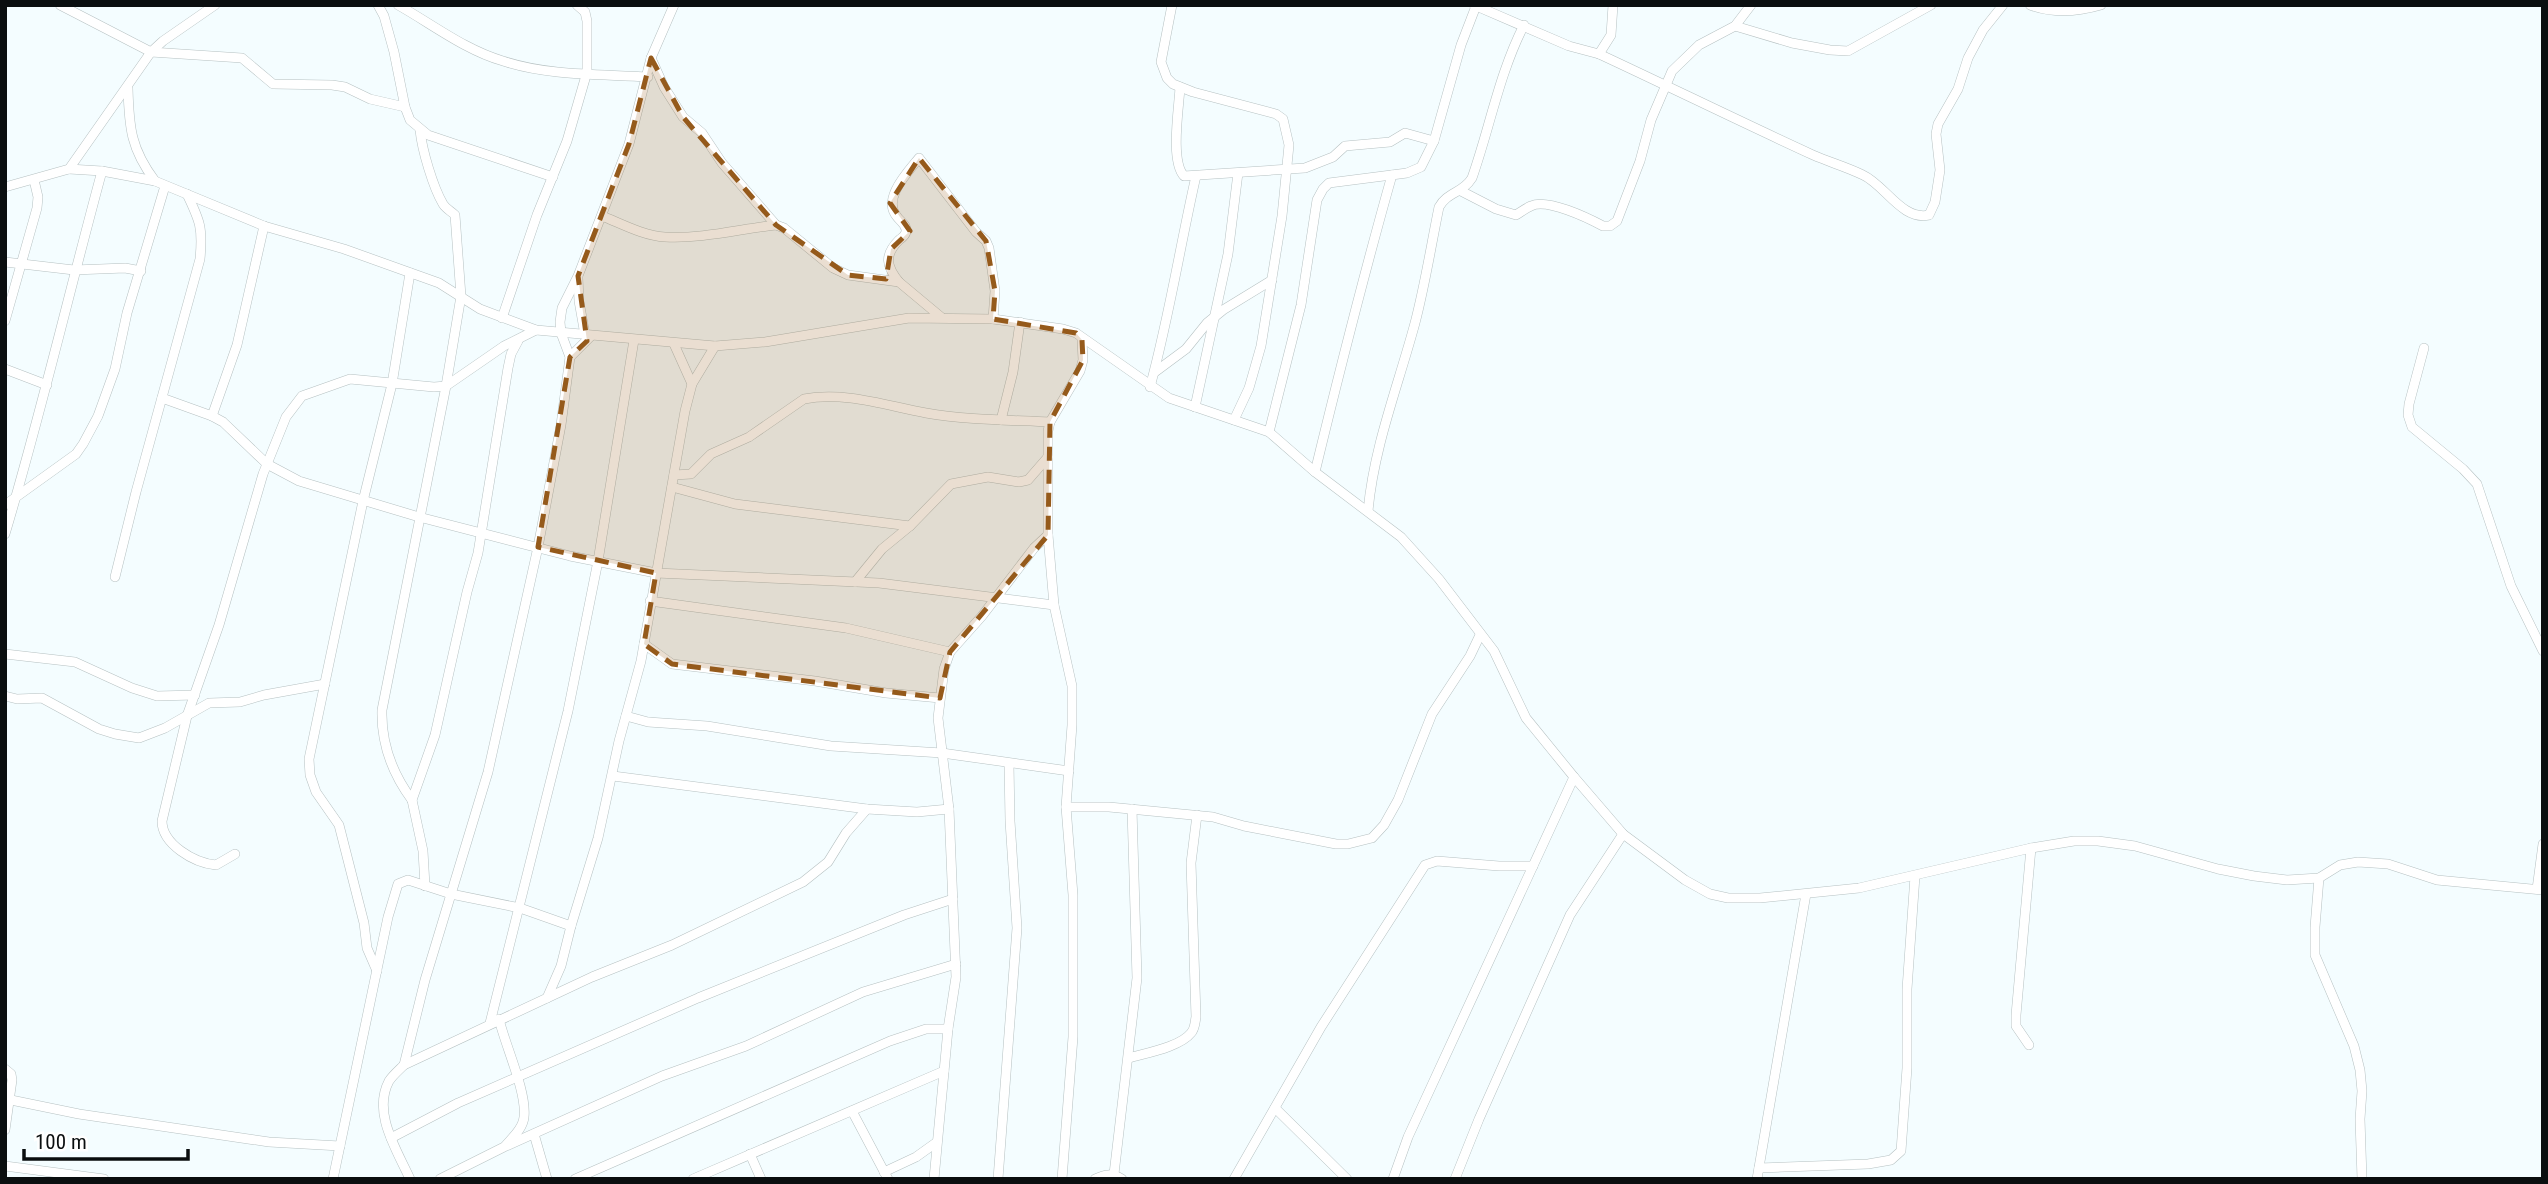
<svg xmlns="http://www.w3.org/2000/svg" width="2548" height="1184" viewBox="0 0 2548 1184" font-family="'Roboto Condensed',sans-serif">
	<style>
		.lines { fill: none; stroke-linecap: round; stroke-linejoin: round }
		.minor-casing { stroke: #b6c1c2; stroke-width: 10 }
		.minor { stroke: #fff; stroke-width: 9 }
		.marked { fill: #955a1b; fill-opacity: 0.2; stroke: #955a1b; stroke-width: 5; stroke-dasharray: 14 9; stroke-linejoin: round }
	</style>
	<rect width="100%" height="100%" fill="#f4fdff"/>
	<g class="lines">
		<g class="minor-casing">
			<g id="minor">
				<polyline points="60,5 151,52 242,58 273,84 332,85 345,87 370,99 405,107"/>
				<polyline points="378,5 384,16 394,52 405,107 410,120 428,135 553,177"/>
				<path d="M398,5C432,24 465,50 503,61C548,76 600,74 648,77"/>
				<polyline points="1172,5 1161,62 1167,78 1173,84 1193,92 1276,114 1283,119 1289,145 1282,216 1261,346 1249,388 1234,420"/>
				<polyline points="1474,5 1569,46 1599,54 1611,35 1613,5"/>
				<path d="M2030,5C2054,14 2077,12 2101,5"/>
				<polyline points="1735,26 1792,43 1830,50 1848,51 1931,5"/>
				<path d="M1599,54C1670,87 1741,122 1813,155C1829,162 1847,167 1863,175C1885,185 1902,221 1929,215L1935,202L1940,170L1936,134L1938,124L1958,89L1968,58L1983,30L2003,5"/>
				<polyline points="651,58 664,87 683,117 702,133 722,163 776,225"/>
				<path d="M1180,87C1179,108 1170,161 1184,176L1305,168L1333,157L1345,146L1390,142L1405,133L1434,141"/>
				<path d="M128,88C129,128 131,149 155,181"/>
				<polyline points="69,169 102,171 155,181 264,226 344,249 439,283 480,309 536,330 715,346 765,342 909,318 993,319 1063,329 1076,333 1169,398 1269,432 1315,472 1401,537 1439,579 1494,651 1526,718 1574,777 1623,834 1685,880 1710,894 1728,898 1760,898 1859,888 2031,848 2074,841 2098,841 2135,846 2218,869 2254,876 2287,880 2319,878 2340,865 2358,862 2388,864 2437,880 2543,890"/>
				<polyline points="5,187 69,169 151,52 163,41 215,5"/>
				<path d="M1461,191L1496,209L1516,215C1521,212 1526,208 1531,206C1547,198 1588,218 1603,226H1610L1617,221L1640,161L1651,120L1672,71L1699,45L1735,26L1751,5"/>
				<path d="M602,216C622,224 644,236 665,237C702,239 740,229 776,225L784,228L833,268L848,275L899,282L941,317"/>
				<polyline points="5,262 74,270 125,268 141,271"/>
				<polyline points="578,278 579,301 585,335"/>
				<path d="M899,282C886,266 884,255 899,240C903,237 905,236 906,232C907,225 902,223 898,218C881,200 906,174 919,158L976,232L986,241L989,248L995,291L993,319"/>
				<polyline points="502,318 537,215 567,141 587,72 587,21 585,12 577,5"/>
				<polyline points="5,321 37,208 38,197 34,180"/>
				<polyline points="674,344 692,384"/>
				<polyline points="2424,348 2409,404 2408,415 2412,427 2463,469 2477,484 2511,586 2543,651"/>
				<polyline points="570,357 591,336"/>
				<polyline points="5,369 47,385"/>
				<polyline points="1155,372 1186,349 1207,323 1223,310 1272,280"/>
				<path d="M1150,387C1169,318 1180,246 1196,176"/>
				<polyline points="162,398 212,416 223,422 267,464 299,481 419,517 570,556 656,573 879,583 1054,605"/>
				<polyline points="1195,407 1228,254 1238,173"/>
				<polyline points="212,416 237,345 264,226"/>
				<polyline points="1001,420 1013,372 1020,322"/>
				<polyline points="1269,432 1301,305 1317,200 1323,189 1329,183 1407,173 1421,167 1434,141 1461,45 1476,6"/>
				<path d="M1315,472C1339,373 1364,274 1392,175"/>
				<path d="M674,475L691,474L711,454L749,437L804,399C845,391 887,406 926,413C966,420 1009,420 1050,422"/>
				<polyline points="672,487 735,504 910,526"/>
				<polyline points="5,505 76,454 83,444 98,416 115,369 127,313 165,186"/>
				<path d="M1368,511C1374,446 1398,386 1415,323C1425,285 1431,246 1439,207C1447,192 1463,193 1472,178C1490,127 1499,74 1524,25"/>
				<path d="M5,534C41,414 69,292 102,171"/>
				<path d="M115,577L136,492L200,259C203,228 200,221 187,194"/>
				<polyline points="855,582 882,549 910,526 951,484 988,477 1019,482 1028,480 1048,457"/>
				<polyline points="650,601 846,628 950,652"/>
				<polyline points="644,644 672,664 815,681 886,693 940,698"/>
				<polyline points="5,654 75,662 132,688 157,696 195,695"/>
				<polyline points="5,696 17,699 42,698 99,729 115,734 139,738 165,728 209,703 240,702 264,695 325,684"/>
				<polyline points="626,716 648,722 707,726 831,746 942,753 1069,771"/>
				<polyline points="613,776 867,809 917,812 949,809"/>
				<path d="M412,800C392,773 381,744 382,710L446,386L461,296L455,215C451,211 446,209 443,204C433,187 422,150 420,130"/>
				<polyline points="1066,807 1109,807 1213,817 1244,826 1336,844 1348,844 1372,838 1384,825 1398,800 1432,714 1470,656 1480,635"/>
				<path d="M235,854L216,865C194,863 162,844 162,821L187,716L219,625L263,474L286,417L302,396L350,379L434,387L446,386L504,346L536,330"/>
				<polyline points="2319,878 2315,927 2315,955 2354,1046 2360,1070 2362,1091 2360,1119 2362,1179"/>
				<polyline points="425,886 423,851 412,800 435,735 467,592 478,553 508,368 511,354 518,341"/>
				<polyline points="2537,889 2543,844"/>
				<polyline points="377,971 367,948 364,923 339,825 316,792 310,775 309,759 363,501 392,384 410,273"/>
				<polyline points="547,998 561,966 571,926 598,838 619,741 641,661 685,411 692,384 715,346"/>
				<path d="M499,1019C505,1045 527,1092 524,1117C523,1128 513,1137 506,1145"/>
				<polyline points="490,1023 568,711 598,561 634,340"/>
				<polyline points="2029,1045 2016,1026 2016,1015 2031,848"/>
				<path d="M1129,1058C1146,1053 1180,1047 1191,1033C1195,1029 1195,1022 1196,1017L1191,863L1197,815"/>
				<polyline points="404,1065 425,980 488,772 538,547 561,425 570,357 561,333 560,322 562,308 578,276 629,144 651,58 674,5"/>
				<polyline points="5,1069 11,1074 12,1080 5,1130"/>
				<polyline points="11,1100 79,1114 269,1142 340,1146"/>
				<polyline points="1275,1108 1347,1179"/>
				<polyline points="852,1111 888,1179"/>
				<polyline points="534,1134 547,1179"/>
				<polyline points="391,1138 458,1103 698,998 904,915 953,899"/>
				<polyline points="750,1154 761,1179"/>
				<polyline points="5,1166 104,1179"/>
				<polyline points="1759,1168 1868,1164 1891,1160 1901,1151 1907,1068 1907,989 1915,876"/>
				<polyline points="884,1172 916,1157 937,1142"/>
				<polyline points="1114,1174 1137,978 1132,809"/>
				<polyline points="333,1179 388,917 398,884 408,880 451,894 520,908 571,926"/>
				<path d="M410,1179C397,1150 372,1113 389,1081C393,1075 399,1070 404,1065L592,977L672,945L803,882L828,862L846,833L867,809"/>
				<polyline points="440,1179 504,1147 662,1076 746,1046 863,992 956,964"/>
				<polyline points="575,1179 890,1041 926,1029 948,1029"/>
				<polyline points="693,1179 944,1071"/>
				<polyline points="934,1179 948,1029 956,977 949,809 938,718 944,669 950,652 982,616 1034,548 1048,535"/>
				<polyline points="998,1179 1017,928 1010,821 1009,764"/>
				<polyline points="1062,1179 1073,1037 1073,895 1066,807 1072,725 1072,686 1054,605 1048,535 1048,431 1050,422 1080,371 1083,360 1082,340"/>
				<path d="M1095,1179C1105,1174 1112,1173 1122,1179"/>
				<polyline points="1234,1179 1321,1027 1425,865 1437,861 1499,866 1533,866"/>
				<polyline points="1393,1179 1408,1137 1574,777"/>
				<polyline points="1455,1179 1479,1119 1570,915 1623,834"/>
				<polyline points="1757,1179 1806,894"/>
			</g>
		</g>
		<use href="#minor" class="minor"/>
	</g>
	<path class="marked" d="M651,58L683,117L776,225L848,275L886,279L891,249L910,231L890,203L919,158L986,241L995,291L993,319L1076,333L1082,340L1083,360L1050,422L1048,535L950,652L940,698L672,664L644,644L656,573L538,547L570,357L587,341L578,276L629,144Z"/>
	<rect width="2548" height="1184" fill="none" stroke="#0a0e0f" stroke-width="14"/>
	<path d="M24 1149v10h164v-10" fill="none" stroke="#0a0e0f" stroke-width="3.5"/>
	<text x="35" y="1149" font-size="21" fill="#0a0e0f" stroke="#ffffff" stroke-width="5" paint-order="stroke">100 m</text>
</svg>
